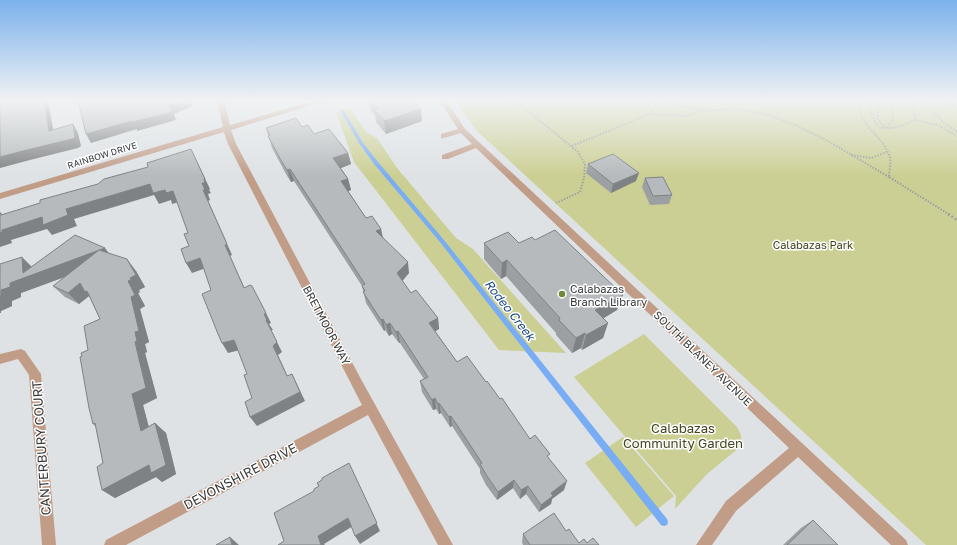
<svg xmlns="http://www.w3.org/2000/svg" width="957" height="545" viewBox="0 0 957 545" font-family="'Golos Text',sans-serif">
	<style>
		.green { fill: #cccf93 }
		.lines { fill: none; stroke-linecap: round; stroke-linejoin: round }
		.stream { fill: #79adf3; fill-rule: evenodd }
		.path-far1 { stroke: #9da0a2; stroke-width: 2; stroke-dasharray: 1.5 1.5; stroke-linecap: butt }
		.path { stroke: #9da0a2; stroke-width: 2.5; stroke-dasharray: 2 2; stroke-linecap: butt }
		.minor { fill: #c19d88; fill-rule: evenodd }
		.wall { fill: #9da0a2 }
		.shaded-wall { fill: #7f8284 }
		.building { fill: #b6babc; stroke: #7f8284 }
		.poi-dot { fill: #738738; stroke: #fff; stroke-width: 1.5 }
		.labels { text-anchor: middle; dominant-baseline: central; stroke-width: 3; stroke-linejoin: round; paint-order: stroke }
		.far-street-label { font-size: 9px; fill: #37393a; stroke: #fff }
		.park-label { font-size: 11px; fill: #44451e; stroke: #fff }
		.poi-label { font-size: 11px; fill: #37393a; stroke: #fff; text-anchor: start }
		.street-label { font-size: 11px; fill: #37393a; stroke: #fff }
		.water-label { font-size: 12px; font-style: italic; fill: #124584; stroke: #fff }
		.near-park-label { font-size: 13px; fill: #44451e; stroke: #fff }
		.near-street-label { font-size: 13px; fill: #37393a; stroke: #fff }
	</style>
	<rect width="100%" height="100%" fill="#dee2e5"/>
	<g class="green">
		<polygon points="454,100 957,100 957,545 926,545 476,130"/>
		<polygon points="350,108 366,132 377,138 397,168 456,238 473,249 566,353 499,350 354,162 336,112"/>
		<path d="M644,334L736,426C741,433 743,438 740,447L707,474L675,509L676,496L574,377Z"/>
		<polygon points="623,437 674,496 636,527 585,463"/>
	</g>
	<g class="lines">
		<polygon class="stream" points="341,109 343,109 363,143 378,162 444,240 667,519 668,522 667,525 664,526 661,525 440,242 374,164 359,143 340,110"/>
		<g class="path-far1">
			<polyline points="495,100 522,106 578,152 585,164 584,178 580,192 556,203"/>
			<path d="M662,100C675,105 689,109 703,110C717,111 732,108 746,110C798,119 844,151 889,177"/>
			<polyline points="781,100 799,100"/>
			<path d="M859,100C858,127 881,133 889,155C892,162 889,170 889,177L950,215"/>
			<path d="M869,100L871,114L878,127C892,130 903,126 915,120L913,100"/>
			<polyline points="877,100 878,119 886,129 893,119 892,100"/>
			<polyline points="923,100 943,122 957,132"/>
			<polyline points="941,100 957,110"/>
			<polyline points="650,114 685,116 703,110"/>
			<polyline points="915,120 938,125 957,136"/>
			<polyline points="572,146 650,114 656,105 655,100"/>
			<polyline points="851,155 871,158 887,152"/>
		</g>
		<polyline class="path" points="948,214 957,220"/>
		<g class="minor">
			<polygon points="217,100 224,100 230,125 317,100 328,100 231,130 236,144 362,381 453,545 438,545 368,415 126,545 104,545 106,540 362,405 228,144 224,132 0,199 0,193 223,127"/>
			<polygon points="439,100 446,100 465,129 906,540 908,545 891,545 798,457 736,511 712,545 696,545 726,501 789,448 476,148 448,159 442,159 442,155 472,144 461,133 444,138 441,138 441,134 458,129"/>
			<polygon points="21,349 25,351 41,374 56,545 42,545 29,375 18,359 0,364 0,354"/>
		</g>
	</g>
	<g class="wall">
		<polygon points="368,100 404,100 422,121 386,134 376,122 375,115 370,110"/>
		<polygon points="302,127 314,134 348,153 351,164 341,168 348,179 351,190 348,191 366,218 381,229 383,237 409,273 402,281 411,293 438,318 439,329 435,331 457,362 486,382 530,439 549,459 564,490 552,499 551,504 539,512 526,494 520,499 513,488 497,500 486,485 480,473 480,469 452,426 450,427 441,413 439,414 436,409 433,410 422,392 420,381 424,379 400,343 399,343 392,334 389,336 385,330 384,331 366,303 362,286 294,181 291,182 286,174 272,148 266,128"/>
		<polygon points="588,164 636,181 611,193 586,173"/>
		<polygon points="645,178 672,195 669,204 650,205 642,187"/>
		<polygon points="484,243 519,243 617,310 603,318 608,323 603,338 582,350 581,348 572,353 556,335 556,333 506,276 501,279 484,259"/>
		<polygon points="109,254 136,271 145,287 139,290 140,292 138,293 145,306 140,309 149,342 145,344 147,352 145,353 157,398 143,405 149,427 155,423 166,433 176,474 162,482 156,477 115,498 102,490 103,463 96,427 93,424 82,356 88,350 100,319 90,298 89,296 79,304 65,297 53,286 65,277 21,293 21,297 12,301 12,306 1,311 1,313 0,264 31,267"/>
		<polygon points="813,520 838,545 783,545 801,528"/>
		<polygon points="566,531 579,543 587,543 599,545 523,545 522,542 523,534"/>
	</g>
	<g class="shaded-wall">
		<polygon points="44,100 48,100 48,101 55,139 49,131"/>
		<polygon points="185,100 191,100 193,106 174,114 176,120 137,131 137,129 91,143 86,134"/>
		<polygon points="421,109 422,121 386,134 384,121"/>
		<polygon points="73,124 78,133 81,146 78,148 30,160 0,168 0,157"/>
		<polygon points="191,149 210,189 209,190 211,193 208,194 210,200 208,201 232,255 230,256 249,298 244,288 225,245 203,190"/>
		<polygon points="348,153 351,164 336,170 333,158"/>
		<polygon points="290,169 294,181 291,182 287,170"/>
		<polygon points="639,173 636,181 611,193 613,184"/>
		<polygon points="348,179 351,190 344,193 341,181"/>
		<polygon points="150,184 165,190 173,191 179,202 172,204 171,200 159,204 154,195 74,219 77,226 52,235 47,229 11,240 12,243 0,247 0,233 2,230 66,209"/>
		<polygon points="381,229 383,241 376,231"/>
		<polygon points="105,248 113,259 21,293 21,297 12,301 12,306 1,311 1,313 0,313 0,296 1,290 23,273 22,257 32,267"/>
		<polygon points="200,258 206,268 192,273 186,263"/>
		<polygon points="127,259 136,271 145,287 139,290 140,292 138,293 145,306 140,309 149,342 145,344 147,352 145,353 157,398 143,405 152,440 141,431 132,394 135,332 128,281 130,278"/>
		<polygon points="507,260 506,276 501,279 502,263"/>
		<polygon points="408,262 409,273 399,285 397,273"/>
		<polygon points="80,283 91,294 95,304 89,296 79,304 68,293"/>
		<polygon points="623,295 617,310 591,326 595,310"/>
		<polygon points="266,313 271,323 269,324 273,330 271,330 282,352 278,355 292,385 273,346 264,314"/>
		<polygon points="438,318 439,329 431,334 429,323"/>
		<polygon points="383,319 385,330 384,331 381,320"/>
		<polygon points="390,323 392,334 389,336 386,325"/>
		<polygon points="608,323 603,338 582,350 586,335"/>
		<polygon points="398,331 400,343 399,343 396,332"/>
		<polygon points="585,333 581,348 572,353 576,338"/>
		<polygon points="234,340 240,350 228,353 222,343"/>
		<polygon points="292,374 305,401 257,426 250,417"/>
		<polygon points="435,398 436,409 433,410 432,400"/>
		<polygon points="439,403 441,413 439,414 438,404"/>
		<polygon points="451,416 452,426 450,427 449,417"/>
		<polygon points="155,423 166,433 176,474 162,482 156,477 115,498 102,490"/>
		<polygon points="353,472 380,531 360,544 355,536"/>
		<polygon points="514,480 513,488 497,500 498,492"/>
		<polygon points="567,481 564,490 552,499 551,504 539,512 541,505 551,493"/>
		<polygon points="528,486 526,494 520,499 521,490"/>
		<polygon points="348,518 353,526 324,544 325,545 321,545 318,536"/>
		<polygon points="230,537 239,545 232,545"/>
	</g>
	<g class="building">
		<polygon points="11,100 44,100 49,131 73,124 75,138 72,139 23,151 0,157 0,102"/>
		<polygon points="78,100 185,100 169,105 172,112 133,122 132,121 86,134"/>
		<polygon points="370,100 412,100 421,109 384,121 374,110 378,108"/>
		<polygon points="296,118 302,127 308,125 314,134 329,129 348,153 333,158 348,179 341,181 366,218 372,216 381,229 376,231 408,262 397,273 411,293 416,290 438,318 429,323 457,362 467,356 486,382 487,381 500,399 502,398 530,439 535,435 550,454 547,456 567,481 551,493 553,496 541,505 528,486 521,490 514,480 498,492 487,476 480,464 482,463 451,416 449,417 439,403 438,404 435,398 432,400 420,381 428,377 398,331 396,332 390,323 386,325 383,319 381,320 363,292 365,291 362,286 365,284 290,169 287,170 282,162 268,136 270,135 266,128"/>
		<polygon points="191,149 205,179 204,179 205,183 202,183 205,190 203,190 227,244 225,245 244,288 250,285 252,286 266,313 264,314 267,320 266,320 277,342 273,346 287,376 292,374 300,392 250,417 245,402 252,398 244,375 247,374 234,340 222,343 218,334 202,294 211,290 200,258 186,263 181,249 189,246 184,234 188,233 173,191 166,193 165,190 153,193 150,184 66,209 68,215 43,225 42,217 2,230 2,232 0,233 0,213 1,213 1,215 40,203 40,200 98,184 104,179 148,167 147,163"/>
		<polygon points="613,154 639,173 613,184 588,164"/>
		<polygon points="663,177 672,195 653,196 645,178"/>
		<polygon points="555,230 623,295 595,310 608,323 586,335 585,333 576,338 559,320 560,318 507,260 502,263 484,243 508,232 519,243 532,237 535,240"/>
		<polygon points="75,235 105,248 10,283 10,287 1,290 1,296 0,296 0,264 22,257 23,273"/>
		<polygon points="99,250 127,259 136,275 130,278 131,280 128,281 135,295 131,297 139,331 135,332 137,341 135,342 146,388 132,394 141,431 155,423 166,465 151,473 149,465 102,490 97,467 103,463 95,423 93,424 89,408 80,357 82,356 81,353 88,350 84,326 100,319 87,291 85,292 80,283 68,293 53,286"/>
		<polygon points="349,463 377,523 355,536 348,518 318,536 321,545 278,545 284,541 274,513 314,491 314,489 319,486 317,483 322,480 322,478"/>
		<polygon points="554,513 566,531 569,529 579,543 584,539 587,543 593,538 599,545 530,545 523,534"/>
		<polygon points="813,520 838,545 787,545"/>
		<polygon points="230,537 232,545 216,545"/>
	</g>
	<linearGradient id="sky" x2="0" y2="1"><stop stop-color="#7bb1ec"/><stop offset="0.57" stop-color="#f0f2f3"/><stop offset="1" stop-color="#f0f2f3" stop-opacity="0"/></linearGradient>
	<rect width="957" height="176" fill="url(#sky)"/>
	<circle class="poi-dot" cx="562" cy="294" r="4"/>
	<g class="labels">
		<g class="far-street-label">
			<text transform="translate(102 155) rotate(-17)">RAINBOW DRIVE</text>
		</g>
		<g class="park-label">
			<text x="813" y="244">Calabazas Park</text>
		</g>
		<g class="poi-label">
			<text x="570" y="288">Calabazas<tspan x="570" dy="13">Branch Library</tspan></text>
		</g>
		<g class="street-label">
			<text transform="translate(327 325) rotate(62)">BRETMOOR WAY</text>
			<text transform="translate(703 358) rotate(44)">SOUTH BLANEY AVENUE</text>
		</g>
		<g class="water-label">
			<text transform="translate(510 310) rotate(52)">Rodeo Creek</text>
		</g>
		<g class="near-park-label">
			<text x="683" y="428">Calabazas<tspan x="683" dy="15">Community Garden</tspan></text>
		</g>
		<g class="near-street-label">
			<text transform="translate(41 448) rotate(-94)">CANTERBURY COURT</text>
			<text transform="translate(240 476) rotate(-28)">DEVONSHIRE DRIVE</text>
		</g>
	</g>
</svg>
